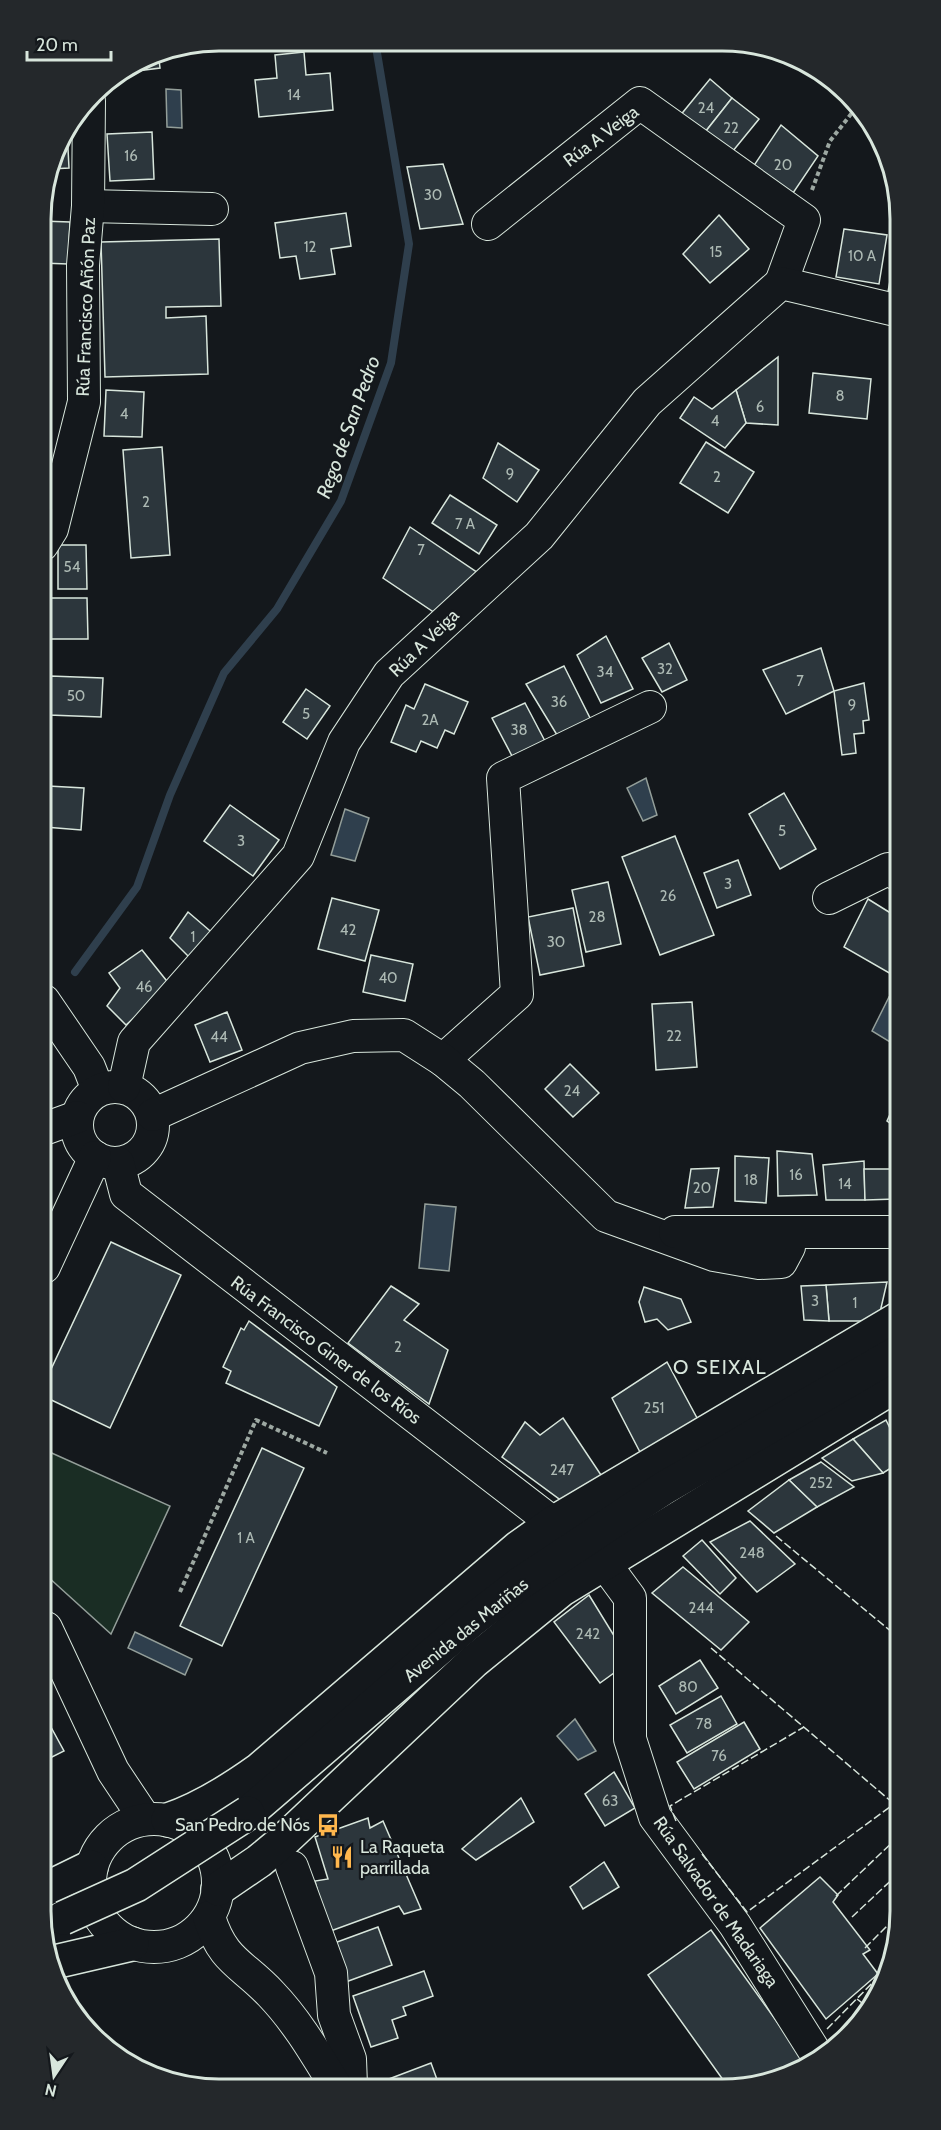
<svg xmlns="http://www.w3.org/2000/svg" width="941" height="2130" viewBox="0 0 941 2130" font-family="Cabin,sans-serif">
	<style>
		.green { fill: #1a2d24; stroke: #939e99; stroke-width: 1.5 }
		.water { fill: #2f3f4d; stroke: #939e99; stroke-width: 1.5 }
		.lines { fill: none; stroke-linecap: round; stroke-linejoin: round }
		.stream { stroke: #2f3f4d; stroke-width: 8 }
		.building { fill: #2c363c; stroke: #d8e6dc; stroke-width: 1.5 }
		.minor-casing { stroke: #d8e6dc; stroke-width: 34 }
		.major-casing { stroke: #d8e6dc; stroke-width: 36 }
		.highway-casing { stroke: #d8e6dc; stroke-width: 36 }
		.path { stroke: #9da8a2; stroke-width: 4; stroke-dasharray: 4.5 3; stroke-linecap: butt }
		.minor { stroke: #14181c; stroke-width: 32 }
		.major { stroke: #14181c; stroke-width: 33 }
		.highway { stroke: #14181c; stroke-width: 33 }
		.highway-bridge-casing { stroke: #d8e6dc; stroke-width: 36; stroke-linecap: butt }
		.highway-bridge { stroke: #14181c; stroke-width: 33 }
		.fence { stroke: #d8e6dc; stroke-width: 1.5; stroke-dasharray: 8 3; stroke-linecap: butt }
		.labels { text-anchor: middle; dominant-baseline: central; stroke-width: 4.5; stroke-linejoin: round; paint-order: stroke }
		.number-label { font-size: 15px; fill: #adbab4 }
		.street-label { font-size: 18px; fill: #d8e6dc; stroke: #14181c }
		.poi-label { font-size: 18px; fill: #d8e6dc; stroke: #14181c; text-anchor: end }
		.water-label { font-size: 20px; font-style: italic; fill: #d8e6dc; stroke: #14181c }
		.neighbourhood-label { font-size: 20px; letter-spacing: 1.5px; fill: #d8e6dc; stroke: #14181c }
		.rim { fill: none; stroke: #d8e6dc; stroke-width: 3 }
	</style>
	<rect width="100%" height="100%" fill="#14181c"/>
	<polygon class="green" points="45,1450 170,1506 111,1634 47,1576"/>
	<g class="water">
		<polygon points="166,89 181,90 182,128 167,127"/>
		<polygon points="646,778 657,815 643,821 627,788"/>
		<polygon points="345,809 369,818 355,861 331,855"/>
		<polygon points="889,997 897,1001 897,1028 890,1042 872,1031"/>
		<polygon points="425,1204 456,1207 449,1271 419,1268"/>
		<polygon points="135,1632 192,1659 185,1675 128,1648"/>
		<polygon points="575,1719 596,1751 578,1760 557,1736"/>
	</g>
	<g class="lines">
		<polyline class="stream" points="75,972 137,887 170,795 224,673 277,609 341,501 391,363 409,244 375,41"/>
	</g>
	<g class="building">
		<polygon points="158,52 160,68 121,73 151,54"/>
		<polygon points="304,52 306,75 330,73 333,110 259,117 255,80 277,78 275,55"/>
		<polygon points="710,79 732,98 702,136 679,117"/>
		<polygon points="732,98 759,119 728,157 702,136"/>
		<polygon points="781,125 818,156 789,199 749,173"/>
		<polygon points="67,129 69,168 51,169 59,140"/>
		<polygon points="152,132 154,179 110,181 107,134"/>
		<polygon points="443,164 463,224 420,229 407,167"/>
		<polygon points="346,213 351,246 331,249 335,274 300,279 296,256 280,258 275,223"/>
		<polygon points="719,215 749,249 710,283 683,254"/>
		<polygon points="41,221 70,222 68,264 41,263"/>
		<polygon points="844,229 887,235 879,284 836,277"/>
		<polygon points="219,239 221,306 166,307 166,318 206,316 208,374 105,377 101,242"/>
		<polygon points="895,252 895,293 888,292"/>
		<polygon points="778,357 778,425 746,423 736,390"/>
		<polygon points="813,373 871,379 867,419 809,413"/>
		<polygon points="106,390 144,392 142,437 104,436"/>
		<polygon points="736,390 746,423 725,448 680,418 694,397 712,409"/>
		<polygon points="706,442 754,472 728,513 680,483"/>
		<polygon points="498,443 539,470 517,502 483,478"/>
		<polygon points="162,447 170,555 131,558 123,450"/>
		<polygon points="450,495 497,525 479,554 432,523"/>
		<polygon points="410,527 478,573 441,617 383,578"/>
		<polygon points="58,545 86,545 87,589 58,589"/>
		<polygon points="48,598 87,598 88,639 48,639"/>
		<polygon points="606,636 633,689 601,703 577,655"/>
		<polygon points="669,643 687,680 662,692 642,658"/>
		<polygon points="821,648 834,691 786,714 763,670"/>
		<polygon points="564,666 591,720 557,735 526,684"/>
		<polygon points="50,676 103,678 101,717 49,715"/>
		<polygon points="864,683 869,720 863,721 864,733 854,734 856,753 842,755 834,691"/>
		<polygon points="425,684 468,702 454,734 445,730 437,748 421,741 416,752 391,742 406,705 414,709"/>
		<polygon points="306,689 330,706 307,739 283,722"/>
		<polygon points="525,703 546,743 512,756 492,718"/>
		<polygon points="48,786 84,788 81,830 45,827"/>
		<polygon points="784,793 816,849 780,869 749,814"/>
		<polygon points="230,805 279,840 253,876 204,841"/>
		<polygon points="675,836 714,935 660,955 622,857"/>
		<polygon points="738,860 751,895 717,908 704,873"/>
		<polygon points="608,882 621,944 586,952 572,890"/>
		<polygon points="332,898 379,910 365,961 318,949"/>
		<polygon points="868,899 897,917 897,965 891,974 844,947"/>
		<polygon points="573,908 584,966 540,975 528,917"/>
		<polygon points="188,912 216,936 193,961 170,938"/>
		<polygon points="142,950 170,985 126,1025 107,1006 120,988 109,973"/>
		<polygon points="371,955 413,964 405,1001 363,992"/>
		<polygon points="692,1002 697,1067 656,1070 652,1004"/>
		<polygon points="227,1012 242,1050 210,1062 195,1025"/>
		<polygon points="570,1064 599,1093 573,1117 545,1089"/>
		<polygon points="897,1099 897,1128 887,1121"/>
		<polygon points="777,1151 812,1154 817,1195 778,1196"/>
		<polygon points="735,1156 769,1158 766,1203 735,1201"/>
		<polygon points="864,1161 865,1200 826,1200 823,1165"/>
		<polygon points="719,1168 713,1207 685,1208 691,1169"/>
		<polygon points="864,1169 897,1169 896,1199 865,1200"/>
		<polygon points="111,1242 181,1275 110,1428 45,1397 45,1382"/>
		<polygon points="887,1282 878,1321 829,1321 826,1285"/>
		<polygon points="826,1285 829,1321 804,1320 801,1286"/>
		<polygon points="391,1286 419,1304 404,1320 448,1350 429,1404 348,1343"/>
		<polygon points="644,1287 681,1299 691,1322 668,1330 657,1319 645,1322 639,1302"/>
		<polygon points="249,1321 337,1387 319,1426 226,1383 231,1371 223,1367 241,1328 244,1330"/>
		<polygon points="667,1362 697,1418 642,1456 612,1398"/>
		<polygon points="563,1418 603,1478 562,1501 502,1457 525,1422 540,1435"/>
		<polygon points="898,1419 899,1444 889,1425"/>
		<polygon points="886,1420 899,1447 899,1463 883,1473 853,1439"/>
		<polygon points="853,1439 883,1473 852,1481 822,1458"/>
		<polygon points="262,1448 304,1468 222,1646 180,1626"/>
		<polygon points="821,1462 854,1487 817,1507 789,1480"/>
		<polygon points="789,1480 817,1507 774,1533 748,1511"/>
		<polygon points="750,1521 795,1564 757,1592 710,1542"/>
		<polygon points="702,1540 736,1578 720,1594 683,1556"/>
		<polygon points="683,1567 749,1622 721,1650 652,1593"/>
		<polygon points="589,1595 621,1647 625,1665 600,1683 554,1622"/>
		<polygon points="700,1660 718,1688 676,1714 659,1686"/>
		<polygon points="721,1696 737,1724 687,1753 670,1725"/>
		<polygon points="46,1718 64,1751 46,1760"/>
		<polygon points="744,1722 760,1749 694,1789 677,1762"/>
		<polygon points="614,1772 635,1808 605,1826 585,1794"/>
		<polygon points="521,1798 534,1822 476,1860 462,1849"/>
		<polygon points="368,1818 370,1828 383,1821 421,1909 404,1914 399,1906 328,1932 315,1881 328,1879 315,1837"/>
		<polygon points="604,1862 619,1887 583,1909 570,1887"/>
		<polygon points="820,1877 838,1895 833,1902 870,1950 863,1954 878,1974 826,2019 760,1928"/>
		<polygon points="378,1927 392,1965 343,1983 329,1945"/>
		<polygon points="711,1930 808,2065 769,2083 726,2084 648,1975"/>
		<polygon points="424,1971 433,1996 403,2007 406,2015 392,2020 398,2038 371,2047 353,1996"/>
		<polygon points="431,2063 439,2085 373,2085"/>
	</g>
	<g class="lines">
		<g class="minor-casing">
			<g id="minor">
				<polyline points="88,206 212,209"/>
				<polyline points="488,224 640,103 804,220 781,283"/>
				<polyline points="42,545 52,529 84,402 83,265 88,206 89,101"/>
				<polyline points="829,898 888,869 897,874"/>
				<polyline points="44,1001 89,1067 98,1090"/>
				<polyline points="443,1060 517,994 503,778 650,707"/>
				<circle cx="115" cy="1125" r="38"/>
				<polyline points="124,1087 134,1042 298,856 344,742 389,674 539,536 647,402 781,283 895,310"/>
				<polyline points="153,1115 300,1048 353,1036 404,1035 443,1060 472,1084 606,1216 714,1255 759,1263 781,1262 789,1247 783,1232"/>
				<polyline points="44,1129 77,1117"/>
				<polyline points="118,1163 126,1194 553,1523"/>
				<polyline points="675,1232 898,1232"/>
				<polyline points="44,1267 95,1157"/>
				<polyline points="605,1564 630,1598 630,1739 655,1817 735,1925 820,2060"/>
				<polyline points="46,1628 113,1771 145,1819"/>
				<circle cx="154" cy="1883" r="64"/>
				<polyline points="292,1867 331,1973 334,2015 350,2059 351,2085"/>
				<path d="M209,1917C223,1962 242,1963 271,1994C297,2021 316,2054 335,2085"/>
			</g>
		</g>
		<g class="major-casing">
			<g id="major">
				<path d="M168,1820C201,1809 231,1790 259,1770L518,1548L553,1523L898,1319"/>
				<polyline points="218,1889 259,1861 282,1842 474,1661 561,1590 898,1384"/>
			</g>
		</g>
		<g class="highway-casing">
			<g id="highway">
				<polyline points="248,1813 471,1621 519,1584 664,1488 898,1352"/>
				<polyline points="46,1889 91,1867"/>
				<polyline points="50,1963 132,1944"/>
			</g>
		</g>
		<g class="path">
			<polyline points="812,190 830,141 855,109"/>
			<polyline points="180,1592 256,1420 327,1453"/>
		</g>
		<use href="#minor" class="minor"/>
		<use href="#major" class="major"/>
		<use href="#highway" class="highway"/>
		<g class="highway-bridge-casing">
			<polyline id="highway-bridge" points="63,1918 136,1885 248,1813"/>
		</g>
		<use href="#highway-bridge" class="highway-bridge"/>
		<g class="fence">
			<polyline points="776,1536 899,1638"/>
			<polyline points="711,1648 900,1809"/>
			<polyline points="676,1821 670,1806 804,1727"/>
			<polyline points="702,1854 747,1912 894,1804"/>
			<polyline points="836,1896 900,1835"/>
			<polyline points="852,1917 900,1872"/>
			<polyline points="865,1948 900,1913"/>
			<polyline points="857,1999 870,2009"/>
			<polyline points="827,2029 890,1965"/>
		</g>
	</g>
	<defs>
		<g id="bus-bare" transform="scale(1.8)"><path d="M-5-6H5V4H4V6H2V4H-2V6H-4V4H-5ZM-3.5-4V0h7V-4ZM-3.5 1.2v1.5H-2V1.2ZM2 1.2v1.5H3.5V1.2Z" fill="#ffb74d" stroke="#14181c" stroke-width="2.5" paint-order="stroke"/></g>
		<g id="restaurant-bare" transform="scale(1.8)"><path d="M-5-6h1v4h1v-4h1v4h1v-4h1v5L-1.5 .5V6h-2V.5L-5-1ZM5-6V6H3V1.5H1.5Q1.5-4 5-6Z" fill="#ffb74d" stroke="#14181c" stroke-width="2.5" paint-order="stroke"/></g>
	</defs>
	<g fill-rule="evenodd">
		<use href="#bus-bare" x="328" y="1825"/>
		<use href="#restaurant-bare" x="342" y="1857"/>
	</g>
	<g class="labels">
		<g class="number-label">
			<text x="294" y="95">14</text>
			<text x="706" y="108">24</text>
			<text x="731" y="128">22</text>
			<text x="131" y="156">16</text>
			<text x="783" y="165">20</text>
			<text x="433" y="195">30</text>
			<text x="310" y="247">12</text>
			<text x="716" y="252">15</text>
			<text x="862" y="256">10 A</text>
			<text x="840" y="396">8</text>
			<text x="760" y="407">6</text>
			<text x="124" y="414">4</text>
			<text x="715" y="421">4</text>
			<text x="510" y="474">9</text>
			<text x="717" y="477">2</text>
			<text x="146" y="502">2</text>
			<text x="465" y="524">7 A</text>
			<text x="421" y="550">7</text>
			<text x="72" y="567">54</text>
			<text x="665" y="669">32</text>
			<text x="605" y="672">34</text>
			<text x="800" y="681">7</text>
			<text x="76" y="696">50</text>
			<text x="559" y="702">36</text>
			<text x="852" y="705">9</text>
			<text x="306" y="714">5</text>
			<text x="430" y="720">2A</text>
			<text x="519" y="730">38</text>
			<text x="782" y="831">5</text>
			<text x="241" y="841">3</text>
			<text x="728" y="884">3</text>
			<text x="668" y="896">26</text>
			<text x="597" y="917">28</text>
			<text x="348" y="930">42</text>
			<text x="193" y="937">1</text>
			<text x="556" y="942">30</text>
			<text x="388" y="978">40</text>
			<text x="144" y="987">46</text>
			<text x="674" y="1036">22</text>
			<text x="219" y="1037">44</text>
			<text x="572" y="1091">24</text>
			<text x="796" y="1175">16</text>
			<text x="751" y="1180">18</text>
			<text x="845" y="1184">14</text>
			<text x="702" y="1188">20</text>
			<text x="815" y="1301">3</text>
			<text x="855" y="1303">1</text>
			<text x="398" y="1347">2</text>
			<text x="654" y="1408">251</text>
			<text x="562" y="1470">247</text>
			<text x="821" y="1483">252</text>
			<text x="246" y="1538">1 A</text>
			<text x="752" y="1553">248</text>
			<text x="701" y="1608">244</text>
			<text x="588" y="1634">242</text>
			<text x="688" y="1687">80</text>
			<text x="704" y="1724">78</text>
			<text x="719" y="1756">76</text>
			<text x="610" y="1801">63</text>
		</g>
		<g class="street-label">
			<text transform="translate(601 136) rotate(-37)">Rúa A Veiga</text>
			<text transform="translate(86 307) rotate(-88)">Rúa Francisco Añón Paz</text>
			<text transform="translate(424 643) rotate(-44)">Rúa A Veiga</text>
			<text transform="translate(326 1350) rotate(37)">Rúa Francisco Giner de los Ríos</text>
			<text transform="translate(466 1630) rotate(-39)">Avenida das Mariñas</text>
			<text transform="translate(716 1902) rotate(55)">Rúa Salvador de Madariaga</text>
		</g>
		<g class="poi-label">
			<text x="310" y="1825">San Pedro de Nós</text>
			<text x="360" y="1847" text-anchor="start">La Raqueta<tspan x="360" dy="21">parrillada</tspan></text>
		</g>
		<g class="water-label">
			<text transform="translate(348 427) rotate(-70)">Rego de San Pedro</text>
		</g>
		<g class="neighbourhood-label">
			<text x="720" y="1367">O SEIXAL</text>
		</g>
	</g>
	<path d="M0 0H941V2130H0ZM219 51H722A168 168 0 0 1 890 219V1911A168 168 0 0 1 722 2079H219A168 168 0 0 1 51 1911V219A168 168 0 0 1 219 51Z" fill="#24282b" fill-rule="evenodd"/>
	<path class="rim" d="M219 51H722A168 168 0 0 1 890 219V1911A168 168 0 0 1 722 2079H219A168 168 0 0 1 51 1911V219A168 168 0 0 1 219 51Z"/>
	<g transform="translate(54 2076) rotate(193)" stroke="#14181c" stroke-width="4.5" paint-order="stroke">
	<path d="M0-4.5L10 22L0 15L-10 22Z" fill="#d8e6dc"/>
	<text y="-9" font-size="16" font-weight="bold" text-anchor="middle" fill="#d8e6dc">N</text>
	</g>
	<path d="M27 51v9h84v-9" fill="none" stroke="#d8e6dc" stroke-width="3"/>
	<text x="36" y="51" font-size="18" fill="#d8e6dc" stroke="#14181c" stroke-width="4.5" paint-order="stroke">20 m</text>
</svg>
